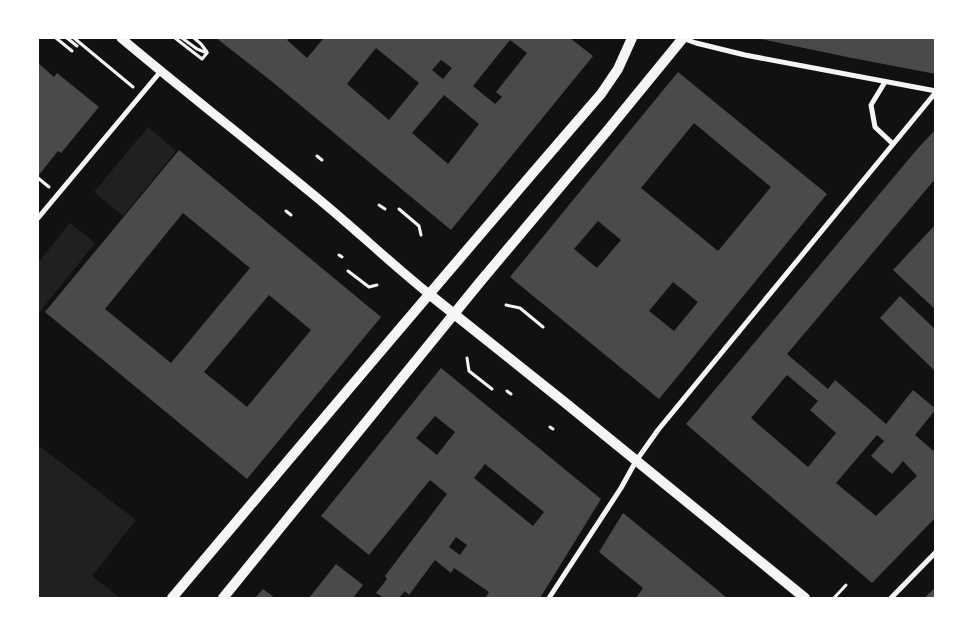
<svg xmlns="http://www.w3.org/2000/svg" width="973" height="636" viewBox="0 0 973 636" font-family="Spectral,serif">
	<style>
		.green { fill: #202020 }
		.building { fill: #4a4a4a; fill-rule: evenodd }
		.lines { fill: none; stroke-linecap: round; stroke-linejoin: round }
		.path { stroke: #f5f5f5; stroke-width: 3 }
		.minor { stroke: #f5f5f5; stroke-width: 5 }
		.tertiary { stroke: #f5f5f5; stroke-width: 9 }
		.secondary { stroke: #f5f5f5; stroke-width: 10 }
	</style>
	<rect width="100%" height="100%" fill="#111"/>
	<g class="green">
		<polygon points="148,127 176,151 123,216 94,192"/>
		<polygon points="70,223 95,243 38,314 38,263"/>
		<polygon points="38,445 136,520 92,576 120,598 38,598"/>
	</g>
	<g class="building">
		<path d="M216,38H289L287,40L307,58L324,38H570L593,56L451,230L270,80ZM510,40L527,53L496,92L502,97L495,104L473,86ZM376,48L419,83L389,120L347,84ZM441,60L452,68L443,79L432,70ZM444,95L479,124L448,164L412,133Z"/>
		<polygon points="756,38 928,38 936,39 936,74 852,58"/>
		<polygon points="38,63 54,77 57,73 99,107 61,153 58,151 38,176"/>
		<path d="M678,72L827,194L659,399L510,277ZM694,123L771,187L718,251L641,188ZM598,221L621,240L597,268L574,249ZM673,282L698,302L674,331L649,311Z"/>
		<path d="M936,129V178L787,354L828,389L835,380L886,424L913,390L936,409L915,435L936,453V517L872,583L686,424L919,147ZM787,375L818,401L810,410L836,433L808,467L751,418ZM877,435L884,441L871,456L892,474L903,461L917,476L876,516L836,483Z"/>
		<path d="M179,150L381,317L247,479L45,312ZM183,213L250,268L171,363L105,309ZM269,295L311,330L247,407L204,372Z"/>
		<polygon points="936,224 936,310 893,270"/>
		<polygon points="900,296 936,330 936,372 880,318"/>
		<path d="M441,368L601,499L540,598H485L489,592L454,568L451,573L435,560L409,595L405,591L399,598H383H384L376,593L387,579L385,576L447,494L430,480L369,555L321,516ZM435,416L455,432L437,455L416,438ZM485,464L544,512L533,526L474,478ZM456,537L467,545L460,555L449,547Z"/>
		<polygon points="623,513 715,588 727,598 636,598 643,588 599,552"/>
		<polygon points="336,564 363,585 353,598 309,598"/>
		<polygon points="936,587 936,598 924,598"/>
		<polygon points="263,589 275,598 255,598"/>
	</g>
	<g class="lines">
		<g class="path">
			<polyline points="56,38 72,51"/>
			<polyline points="67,38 77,46"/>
			<polyline points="74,38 133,87"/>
			<polyline points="175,38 202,59 207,53"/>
			<polyline points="182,38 197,49 207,53"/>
			<polyline points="194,38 201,44 207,52"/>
			<polyline points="317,156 322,160"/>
			<polyline points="38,178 49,187"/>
			<polyline points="379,205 385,209"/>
			<polyline points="399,209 419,226 421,235"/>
			<polyline points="286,211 291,215"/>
			<polyline points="339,255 342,257"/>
			<polyline points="348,271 369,287 377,285"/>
			<polyline points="506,305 520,308 543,327"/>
			<polyline points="467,358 469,371 492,389"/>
			<polyline points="507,391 511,394"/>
			<polyline points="550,427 553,429"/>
			<polyline points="834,598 846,585"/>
		</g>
		<g class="minor">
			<polyline points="682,38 696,43 745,55 936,91"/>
			<polyline points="885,82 871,105 875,127 893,144"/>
			<polyline points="38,218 161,71"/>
			<polyline points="549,598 621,488 636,461 658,430 936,92"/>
			<polyline points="891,598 936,552"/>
		</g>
		<path class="tertiary" d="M121,38C183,90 247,140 310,192C351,225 388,261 429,294"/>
		<g class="secondary">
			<polyline points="429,294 563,401 805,598"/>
			<path d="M172,598C314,430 456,261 601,94L618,69L632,38"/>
			<polyline points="223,598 480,282 607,131 683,38"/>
		</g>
	</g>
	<rect width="973" height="636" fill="none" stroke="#ffffff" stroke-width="78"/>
</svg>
